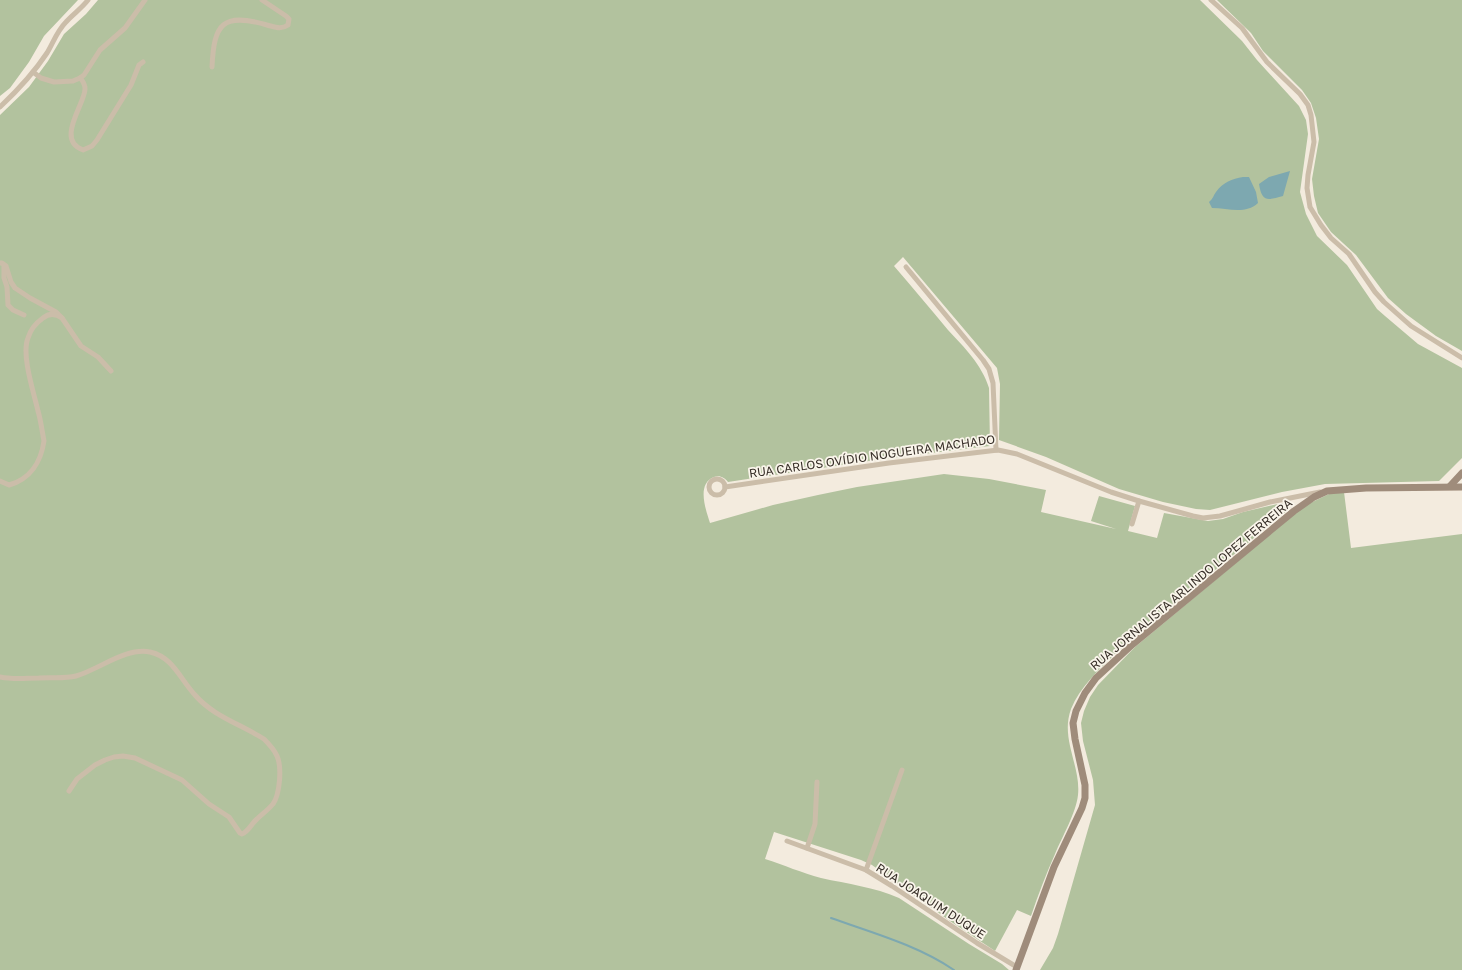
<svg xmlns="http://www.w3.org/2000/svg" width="1462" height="970" viewBox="0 0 1462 970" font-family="'Golos Text',sans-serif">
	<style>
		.green { fill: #b2c29e }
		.water { fill: #7da8b0 }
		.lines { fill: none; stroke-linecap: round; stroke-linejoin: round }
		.stream { stroke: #7da8b0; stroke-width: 2 }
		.street { stroke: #cbbda9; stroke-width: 5 }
		.secondary { stroke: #9f8c7b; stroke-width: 7 }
		.labels { text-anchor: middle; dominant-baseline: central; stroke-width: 3.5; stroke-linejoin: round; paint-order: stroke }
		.street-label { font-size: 12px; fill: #383029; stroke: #faf5eb }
	</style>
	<rect width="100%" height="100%" fill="#f3ebde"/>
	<g class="green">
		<polygon points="0,0 78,0 44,36 29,62 10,88 0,96"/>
		<path d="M98,0H1200L1242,41L1257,60L1299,106L1306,120L1308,134L1300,192L1306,214L1317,236L1347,265L1377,309L1385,316L1418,344L1462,368V458L1439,481L1325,484L1282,492L1210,510L1196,509L1163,502L1119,489L1046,457L999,440L1000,384L997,368L903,257L894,266C912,287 930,308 948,330C964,347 982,365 989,388L990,446L882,459L728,482C725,478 720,475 714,477C696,484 706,510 710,523L773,505L818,495L857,487L944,474L989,479L1046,490L1041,512L1116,529L1091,521L1099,496L1135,506L1128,531L1157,538L1164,513L1208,521L1223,519L1243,512L1282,503L1288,510C1252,539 1217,569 1181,598C1158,617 1136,635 1114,655C1098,671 1080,687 1071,709C1060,739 1081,766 1078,795C1076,813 1062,837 1055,854C1046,874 1038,895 1031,916L1017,910L995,951L950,921L872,865L861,860L774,832L765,859C784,865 802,873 821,878C848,884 874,887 899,898L969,944L1002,964L1009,970H0V115L29,87L48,61L64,34L86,14Z"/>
		<polygon points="1217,0 1462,0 1462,351 1436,336 1406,314 1388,298 1356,255 1331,232 1318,213 1314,196 1312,179 1319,139 1316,118 1311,103 1302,90 1263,51 1251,33"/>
		<polygon points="1344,492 1351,548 1462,534 1462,970 1040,970 1053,948 1058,934 1095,805 1093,780 1083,741 1081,723 1084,711 1090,697 1098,685 1135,647 1304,506 1329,494"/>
	</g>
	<g class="water">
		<path d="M1290,171L1283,196C1268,200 1262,203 1259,184L1269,177Z"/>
		<path d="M1243,177H1249L1256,192L1258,203C1245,215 1228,208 1212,208L1209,202C1213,199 1213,196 1216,192C1223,182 1232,179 1243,177Z"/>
	</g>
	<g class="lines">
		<path class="stream" d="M831,918C873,933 917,945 954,970"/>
		<g class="street">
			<polyline points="1211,0 1242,28 1267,62 1300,94 1308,105 1311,115 1314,142 1308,175 1307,188 1310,207 1321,225 1331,238 1349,254 1375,292 1384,302 1411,326 1462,358"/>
			<path d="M212,67C214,24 222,12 267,25C275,27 281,30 288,25L289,19L286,16L262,0"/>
			<polyline points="33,72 41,78 54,82 73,81 80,78 84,75 100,50 125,28 145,0"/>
			<path d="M80,78C83,81 85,84 85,89C85,104 55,140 83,150L92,146L97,140L131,85L139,65L143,62"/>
			<path d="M0,107C17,91 33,74 47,53C53,43 57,31 66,22C73,14 81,9 88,0"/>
			<polyline points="0,263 2,263 6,266 11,282 15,288 30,298 56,312 62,318 81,346 98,357 111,371"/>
			<polyline points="4,265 4,278 7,287 8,305 13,310 24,315"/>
			<polyline points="906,267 983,360 989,369 993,383 996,450"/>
			<circle cx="717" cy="487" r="8"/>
			<path d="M0,481L9,485C30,479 41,462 44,441C42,431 41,421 38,411C34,393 21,355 28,338C30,331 36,323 43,318C49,313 55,313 62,318"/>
			<polyline points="725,487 889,463 998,450 1017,454 1111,492 1139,501 1193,516 1203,518 1220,516 1270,502 1320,492"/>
			<polyline points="1132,524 1139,501"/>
			<path d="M0,677C14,680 26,678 39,678C51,677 64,679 76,676C98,670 126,647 150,652C173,657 180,679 195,695C213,716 240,724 264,739C269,744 274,749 277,756C282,767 280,794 273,804C268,810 262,814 257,819C252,823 248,832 242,834L240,833L229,817L209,804L182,780L135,758L123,756L114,757L105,760L95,765L77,779L69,791"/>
			<polyline points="787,841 866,870 892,886 977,943 1017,967"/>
			<polyline points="807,848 815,824 817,782"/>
			<polyline points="866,870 902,770"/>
		</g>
		<g class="secondary">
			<polyline points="1450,486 1462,473"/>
			<polyline points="1016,970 1054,867 1082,808 1085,798 1085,785 1075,739 1073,723 1076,711 1085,693 1096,678 1133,644 1294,511 1314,497 1327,491 1366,488 1462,487"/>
		</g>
	</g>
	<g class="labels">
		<g class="street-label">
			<text transform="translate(872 456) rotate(-8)">RUA CARLOS OVÍDIO NOGUEIRA MACHADO</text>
			<text transform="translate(1191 584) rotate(-40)">RUA JORNALISTA ARLINDO LOPEZ FERREIRA</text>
			<text transform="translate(931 901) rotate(33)">RUA JOAQUIM DUQUE</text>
		</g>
	</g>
</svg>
